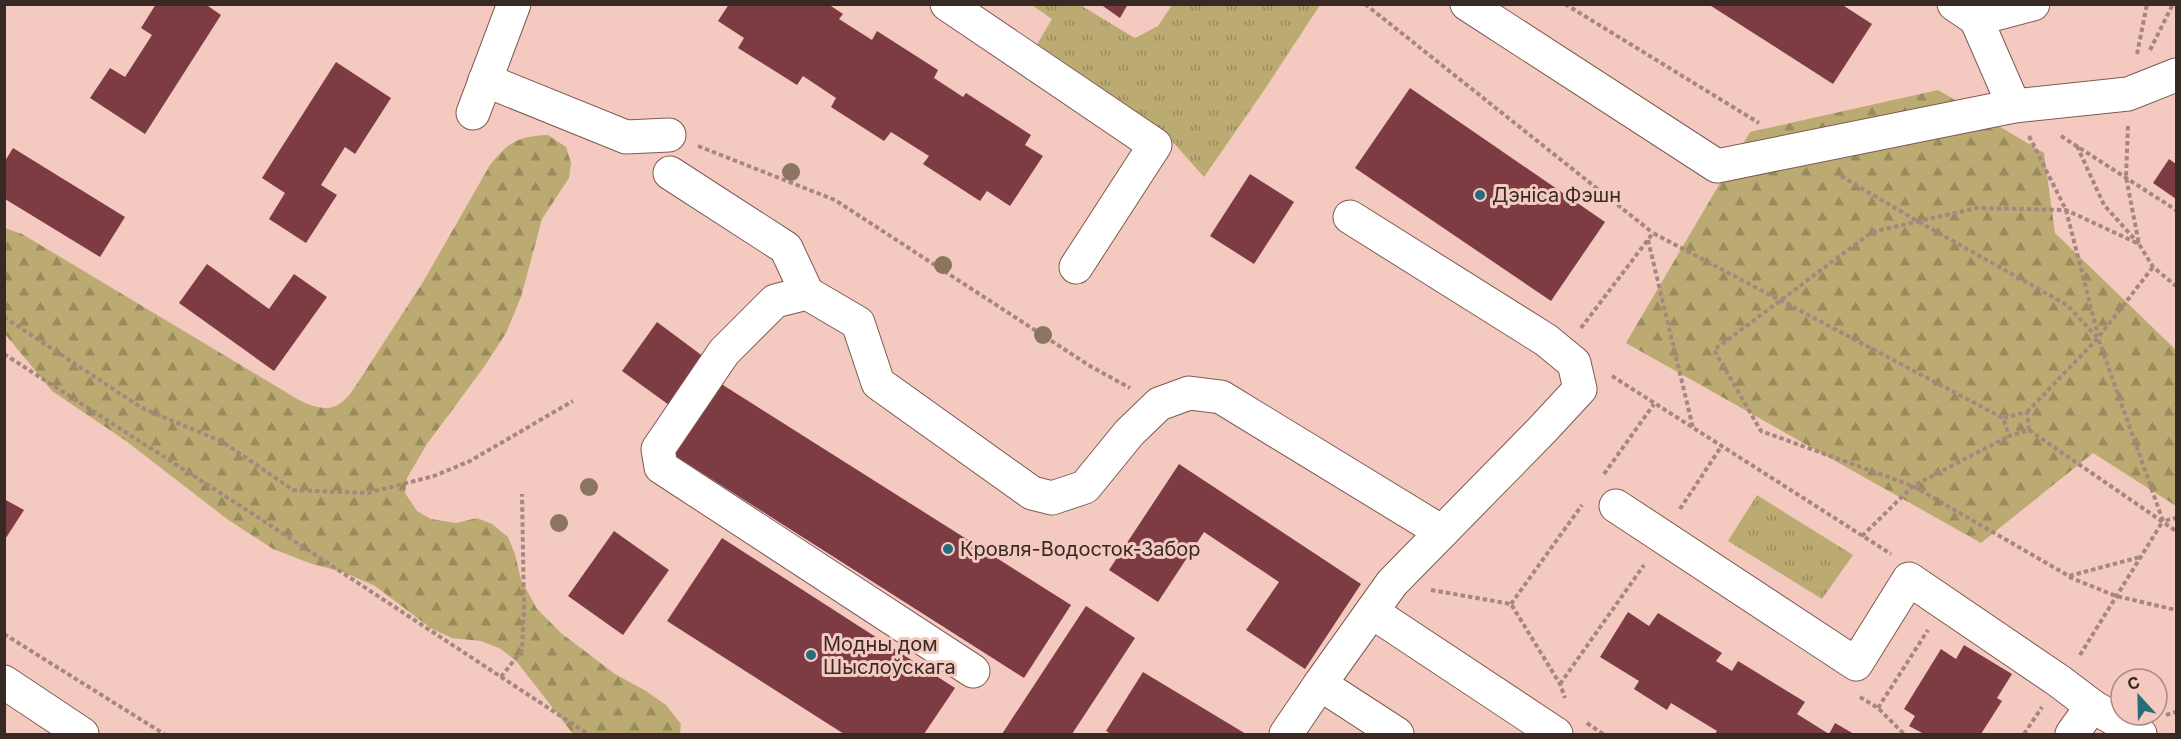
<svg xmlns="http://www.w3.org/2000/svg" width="2181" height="739" viewBox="0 0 2181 739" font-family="Inter,sans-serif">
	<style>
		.grass { fill: url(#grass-tufts) }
		.forest { fill: url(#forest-firs) }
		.building { fill: #7d3c43 }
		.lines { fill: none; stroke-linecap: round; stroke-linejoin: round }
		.minor-casing { stroke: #7e5a51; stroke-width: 35 }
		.path { stroke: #a68780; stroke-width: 4; stroke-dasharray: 4.5 3; stroke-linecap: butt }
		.minor { stroke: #fff; stroke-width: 33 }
		.tree { fill: #8c755f }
		.poi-dot { fill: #276c7b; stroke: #f4cac0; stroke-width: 2 }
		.labels { text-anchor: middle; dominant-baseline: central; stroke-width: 6; stroke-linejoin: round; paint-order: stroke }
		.poi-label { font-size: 20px; fill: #392925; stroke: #f4cac0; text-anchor: start }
	</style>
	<defs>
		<pattern id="grass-tufts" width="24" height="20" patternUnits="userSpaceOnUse" patternTransform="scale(1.5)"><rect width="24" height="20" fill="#bbab72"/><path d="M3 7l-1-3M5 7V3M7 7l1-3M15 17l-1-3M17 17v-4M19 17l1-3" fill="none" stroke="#998b5d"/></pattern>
		<pattern id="forest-firs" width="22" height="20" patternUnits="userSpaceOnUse" patternTransform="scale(1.5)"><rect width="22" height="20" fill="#bbab72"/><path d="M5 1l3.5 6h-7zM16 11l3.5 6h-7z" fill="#998b5d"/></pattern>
	</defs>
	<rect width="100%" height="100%" fill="#f4cac0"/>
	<g class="grass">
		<polygon points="1032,5 1080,5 1135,38 1158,26 1172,5 1320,5 1265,89 1204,177 1163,131 1036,46 1052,19"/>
		<polygon points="1757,495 1853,555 1822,599 1728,541"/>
	</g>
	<g class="forest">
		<polygon points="1938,90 2044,153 2055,233 2176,350 2176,506 2093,453 1981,543 1626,343 1750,132"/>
		<path d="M548,135L566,147L571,163L569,178L542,219L521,297L506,333L484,367L427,444L407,478L405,493L417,511L431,519L456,523L477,518L492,524L508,537L515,554L521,580L537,609L561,633L615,674L646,691L666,705L681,724L680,734H573L517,662L501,649L481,641L452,638L432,629L375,586L343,572L312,564L273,549L227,519L126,441L52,391L5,334V228L22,234L299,400C322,411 337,413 353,390L423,282L490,165C508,142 519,136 548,135Z"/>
	</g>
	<g class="building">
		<polygon points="156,4 205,4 221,15 145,134 90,98 110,68 125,77 152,35 141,28"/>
		<polygon points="729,4 828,4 843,14 839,19 872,40 877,31 938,70 934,78 963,97 966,93 1031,135 1025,145 1043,156 1010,206 987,191 980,201 923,164 929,156 891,132 884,141 831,107 836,98 803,76 797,85 738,48 744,38 718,21"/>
		<polygon points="1100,4 1128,4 1120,18"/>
		<polygon points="1708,4 1841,4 1872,24 1833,84"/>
		<polygon points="336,62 391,98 355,154 345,147 321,185 337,195 306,243 269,219 285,193 262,178"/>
		<polygon points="1410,88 1605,222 1551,301 1355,168"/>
		<polygon points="13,148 125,217 100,257 5,199 5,161"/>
		<polygon points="2169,159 2176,164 2176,199 2153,183"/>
		<polygon points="1250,174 1294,202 1254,264 1210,236"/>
		<polygon points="207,264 269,309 294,274 327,297 274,371 179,303"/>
		<polygon points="657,322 704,357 669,405 622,371"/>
		<polygon points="715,380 1071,605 1024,678 669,452"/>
		<polygon points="1179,464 1361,584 1305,669 1246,630 1279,582 1204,532 1158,602 1109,570"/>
		<polygon points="4,499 24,510 4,541"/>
		<polygon points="614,531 669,570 623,635 568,596"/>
		<polygon points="722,538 955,688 924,734 844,734 667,621"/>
		<polygon points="1086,606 1135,638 1072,734 1002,734"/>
		<polygon points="1628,612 1649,626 1658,613 1722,653 1716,661 1732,671 1738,661 1805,702 1797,714 1829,734 1835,723 1854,734 1715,734 1717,731 1671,703 1667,710 1634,689 1639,681 1600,657"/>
		<polygon points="1964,645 2012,674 1997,698 2002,701 1981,734 1924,734 1909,726 1915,716 1904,709 1941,649 1956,659"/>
		<polygon points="1143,672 1246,734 1111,734 1106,731"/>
	</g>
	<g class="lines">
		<g class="minor-casing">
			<g id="minor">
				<polyline points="947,4 1155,145 1076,267"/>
				<polyline points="1467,4 1717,166 2014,106 2128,94 2176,75"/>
				<polyline points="1954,4 1976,19 2033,4"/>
				<polyline points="1976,19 2014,106"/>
				<polyline points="485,80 626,137 669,135"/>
				<polyline points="473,113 514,4"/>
				<polyline points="670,173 786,248 807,293"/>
				<polyline points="1350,217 1546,340 1574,363 1580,389 1542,430 1392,583 1320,684 1397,734"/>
				<polyline points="1616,506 1856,664 1909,579 2059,681 2092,706 2140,734"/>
				<polyline points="1372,612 1556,734"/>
				<polyline points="973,671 661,467 658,449 724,352 775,301 807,293 858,323 878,383 1032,493 1052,498 1085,487 1129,433 1159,404 1189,393 1221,397 1442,532"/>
				<polyline points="4,682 82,734"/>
				<polyline points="1286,734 1320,684"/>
				<polyline points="2072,734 2092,706"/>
			</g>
		</g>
		<g class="path">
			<polyline points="1365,4 1653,233"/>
			<polyline points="1565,4 1759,123"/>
			<polyline points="2150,50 2173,4"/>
			<polyline points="2137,54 2147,4"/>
			<polyline points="2128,126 2126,177 2139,244 2153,267 2176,286"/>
			<polyline points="2029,136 2066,210 2098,335"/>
			<polyline points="2061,136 2176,210"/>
			<polyline points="698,146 835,200 1090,366 1130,388"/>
			<polyline points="2077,146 2104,205 2139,244 2066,210 1977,208 1872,232 1714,350 1761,431 1913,486 2069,576 2140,557"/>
			<polyline points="1841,176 1919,222 2067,305 2098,338 2163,521 2176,518"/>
			<polyline points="1648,240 1693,428"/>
			<polyline points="4,317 142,408 223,442 293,490 368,493 434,476 470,461 573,401"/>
			<polyline points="1581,328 1653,233 2003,418 2009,436 2029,430 2027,412 2003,418"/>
			<polyline points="4,354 253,514 588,734"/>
			<polyline points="1612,376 1891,554"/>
			<polyline points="2027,412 2098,338 2153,267"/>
			<polyline points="2029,430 2176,531"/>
			<polyline points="1604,474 1654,404"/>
			<polyline points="1680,509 1721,447"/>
			<polyline points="1862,536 1913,486 2009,436"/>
			<polyline points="2069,577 2116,596 2176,610"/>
			<polyline points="1431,590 1511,604 1560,684 1565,698"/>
			<polyline points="1511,604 1582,505"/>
			<polyline points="4,634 164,734"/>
			<polyline points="2080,655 2163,521"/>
			<polyline points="501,677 522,650 524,609 522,494"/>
			<polyline points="1560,684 1644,565"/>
			<polyline points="1860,697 1878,708 1904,734"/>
			<polyline points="1878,708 1928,630"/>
			<polyline points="2166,715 2176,712"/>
			<polyline points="1587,723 1603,734"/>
			<polyline points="2024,734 2042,707"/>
		</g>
		<use href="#minor" class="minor"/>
	</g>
	<g class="tree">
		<circle cx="791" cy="172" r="9"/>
		<circle cx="943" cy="265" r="9"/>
		<circle cx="1043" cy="335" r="9"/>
		<circle cx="589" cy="487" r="9"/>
		<circle cx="559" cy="523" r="9"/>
	</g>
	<g class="poi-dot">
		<circle cx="1480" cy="195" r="6"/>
		<circle cx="948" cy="549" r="6"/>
		<circle cx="811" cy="655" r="6"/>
	</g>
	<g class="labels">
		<g class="poi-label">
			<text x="1492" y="195">Дэніса Фэшн</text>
			<text x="960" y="549">Кровля-Водосток-Забор</text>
			<text x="823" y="644">Модны дом<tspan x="823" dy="23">Шыслоўскага</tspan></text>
		</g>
	</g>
	<rect width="2181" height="739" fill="none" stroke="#392925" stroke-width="12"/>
	<g transform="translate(2139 697) rotate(338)"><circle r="28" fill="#f4cac0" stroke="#a98a82" stroke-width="1.5"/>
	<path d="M0-4.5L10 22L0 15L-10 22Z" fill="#276c7b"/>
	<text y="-9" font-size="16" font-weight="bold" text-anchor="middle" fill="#392925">С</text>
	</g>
</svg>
